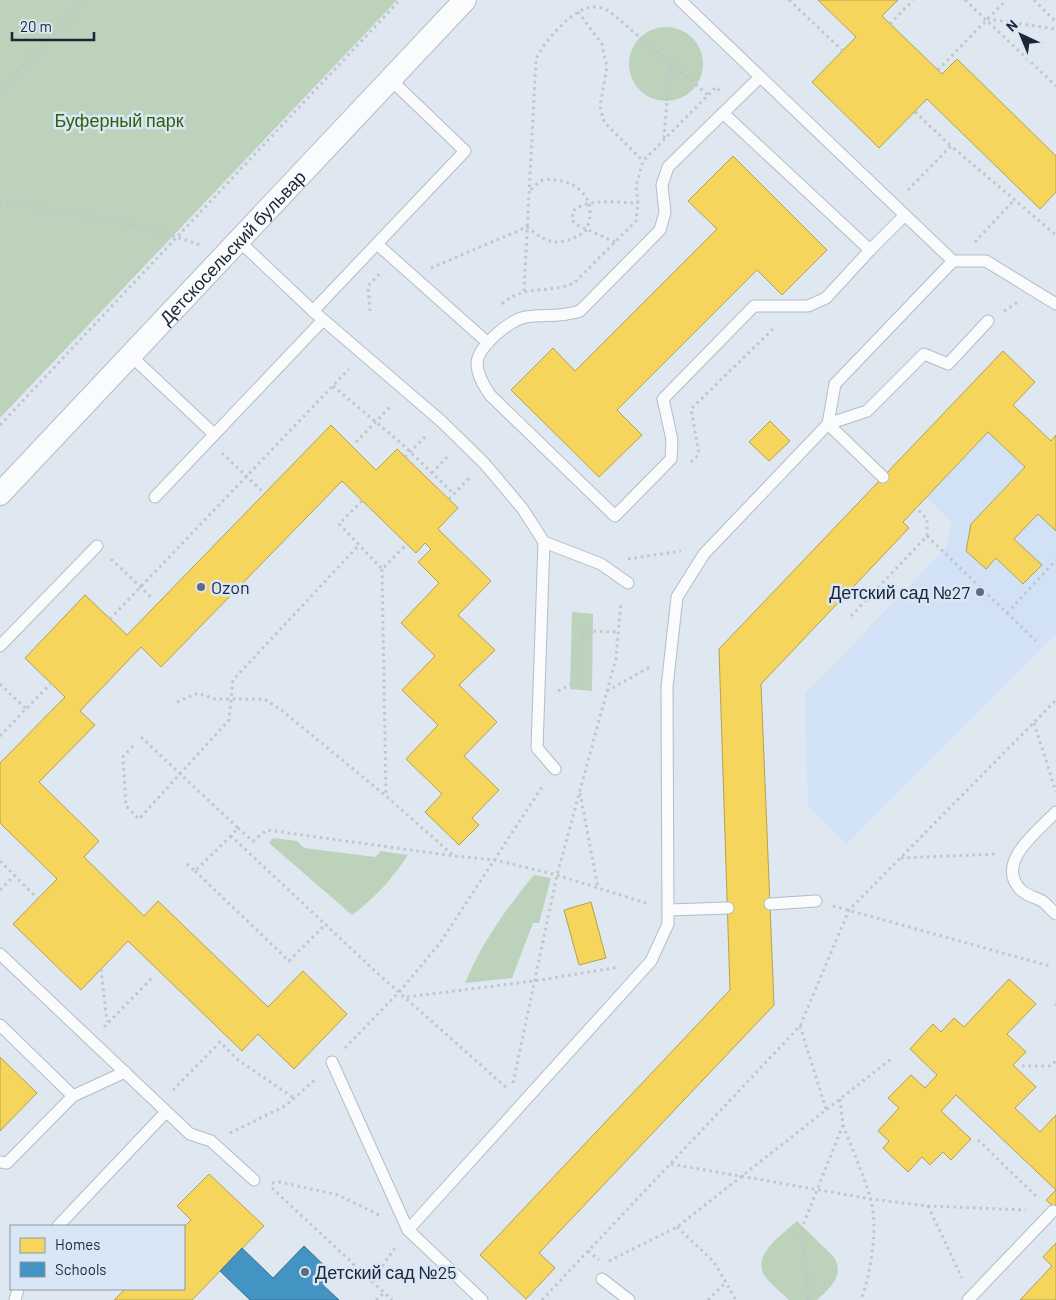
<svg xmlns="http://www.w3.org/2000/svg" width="1056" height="1300" viewBox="0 0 1056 1300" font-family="Barlow,sans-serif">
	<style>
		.built { fill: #d2e2f6 }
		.green { fill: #bcd2ba }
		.homes { fill: #f6d55c; stroke: #b4a151 }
		.schools { fill: #4393c3; stroke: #377399 }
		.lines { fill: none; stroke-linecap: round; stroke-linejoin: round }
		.service-casing { stroke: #b3bdc8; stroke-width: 13 }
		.minor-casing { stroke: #b3bdc8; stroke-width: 24 }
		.path { stroke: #c2c5cb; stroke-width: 3; stroke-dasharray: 2.5 4; stroke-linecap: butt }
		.service { stroke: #fafbfd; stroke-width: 11 }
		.minor { stroke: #fafbfd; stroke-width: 22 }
		.poi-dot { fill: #606a78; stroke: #d9e6f6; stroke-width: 2 }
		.labels { text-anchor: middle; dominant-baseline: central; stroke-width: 5; stroke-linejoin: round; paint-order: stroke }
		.park-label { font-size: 18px; fill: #325f06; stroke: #d9e6f6 }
		.street-label { font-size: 18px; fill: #1b2737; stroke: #d9e6f6 }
		.poi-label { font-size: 18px; fill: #1b2737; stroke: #d9e6f6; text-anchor: start }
	</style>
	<rect width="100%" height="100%" fill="#dfe7f0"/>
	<polygon class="built" points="1013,405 1050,441 1056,435 1056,633 846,844 808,807 805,694 946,548 952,523 927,497"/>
	<g class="green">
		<polygon points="0,0 397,0 0,418"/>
		<circle cx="666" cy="64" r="37"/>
		<polygon points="572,612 593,614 592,691 570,689"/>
		<path d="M273,838L297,841L304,848L375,857L381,851L408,855C392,879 375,898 352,915L269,843Z"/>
		<path d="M534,875L551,878L539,923H533L512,978L465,983C482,942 506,909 534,875Z"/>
		<path d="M797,1221L834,1257C845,1276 830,1288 817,1300H789C782,1293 773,1286 766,1278C749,1256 783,1234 797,1221Z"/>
	</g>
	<g class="homes">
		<polygon points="818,0 898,0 882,16 942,74 957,59 1056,156 1056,192 1040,209 927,99 879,148 812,82 856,37"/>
		<polygon points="733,156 827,250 782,295 757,270 617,410 642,435 599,477 511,390 553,348 575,371 717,229 688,201"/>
		<polygon points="1003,351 1035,382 1013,405 1051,441 1056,435 1056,531 1038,514 1014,539 1042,565 1023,584 996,558 986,569 966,551 971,524 1025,467 988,432 903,522 909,528 761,684 774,1005 539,1253 555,1268 526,1299 480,1255 730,990 719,649"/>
		<polygon points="770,421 790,441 769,461 749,442"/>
		<polygon points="331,425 376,470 397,449 458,508 438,529 491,581 458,615 495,650 459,685 497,722 464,756 499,790 472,818 479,825 459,845 425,812 442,794 406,759 438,725 402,690 435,656 401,623 439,583 418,562 431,549 425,543 416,553 342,481 161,667 141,647 80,711 95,725 39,782 99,841 84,857 144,916 158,901 268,1007 303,971 347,1014 294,1069 258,1034 242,1051 128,941 81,990 13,924 57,879 0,823 0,763 65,697 25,658 85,595 127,635"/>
		<polygon points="591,902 606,958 579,965 564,910"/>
		<polygon points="1009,979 1036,1004 1007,1034 1026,1052 1013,1065 1036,1087 1015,1108 1040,1132 1056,1115 1056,1209 1046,1200 1056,1190 956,1095 941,1111 971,1139 951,1160 943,1152 930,1165 922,1157 908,1172 883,1148 889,1141 878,1131 899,1108 888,1098 911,1075 925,1088 937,1075 910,1049 933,1024 941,1032 954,1018 964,1027"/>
		<polygon points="0,1057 37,1093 0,1131"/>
		<polygon points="209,1174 264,1226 192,1300 114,1300 125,1289 184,1289 184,1227 191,1220 177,1206"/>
		<polygon points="1056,1243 1056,1300 1020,1300 1052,1266 1043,1257"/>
	</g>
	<polygon class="schools" points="304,1246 333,1274 323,1285 339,1300 250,1300 220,1271 242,1248 273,1278"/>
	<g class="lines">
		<g class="service-casing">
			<g id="service">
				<polyline points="680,0 953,261 986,261 1056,304"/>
				<path d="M723,113L870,250L826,298L808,306H754L663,399L672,440L671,459L615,516L490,395C484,386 477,375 477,363C478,346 511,319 526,317C546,314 559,318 580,311L660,230L665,212L662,185L668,167L760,77"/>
				<polyline points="238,240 313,311 441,421 484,463 522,508 544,542 601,564 628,583"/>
				<polyline points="377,244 488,343"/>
				<polyline points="870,250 905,215"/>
				<polyline points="313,311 465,151 390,79"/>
				<polyline points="130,355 214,434"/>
				<polyline points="883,477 828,424 835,384 953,261"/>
				<polyline points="155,497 323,320"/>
				<polyline points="544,542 537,748 555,769"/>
				<polyline points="0,646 97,546"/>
				<path d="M1056,812C1038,831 994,863 1021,890C1027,896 1035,897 1042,901C1047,904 1051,910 1056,914"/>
				<polyline points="770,904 816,901"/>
				<polyline points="669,910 728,908"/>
				<polyline points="0,954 190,1134 211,1141 254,1180"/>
				<polyline points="0,1025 73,1096"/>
				<polyline points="332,1062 408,1230"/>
				<polyline points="0,1162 7,1163 73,1096 125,1072"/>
				<polyline points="58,1226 166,1112"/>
				<polyline points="602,1279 629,1300"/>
				<polyline points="15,1300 18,1289"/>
				<polyline points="482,1300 408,1230 651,961 668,924 667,687 677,597 704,554 828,424 867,411 924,354 948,364 988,321"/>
				<polyline points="968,1300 1053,1211"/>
			</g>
		</g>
		<g class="minor-casing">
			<g id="minor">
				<path id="s1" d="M0,494L465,0"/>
			</g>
		</g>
		<g class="path">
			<polyline points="789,0 843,51"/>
			<polyline points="965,0 1056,86"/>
			<polyline points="1034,0 1056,22"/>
			<polyline points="578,12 602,44 607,67 600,106 604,122 643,161"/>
			<polyline points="987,19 1056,29"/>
			<polyline points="890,24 913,0"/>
			<polyline points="938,70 1006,0"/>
			<polyline points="0,91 86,0"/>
			<polyline points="915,112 951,146"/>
			<polyline points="664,138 670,63"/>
			<polyline points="908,190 951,146 1056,235"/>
			<path d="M0,203C67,211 136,222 200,245"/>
			<path d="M615,242L577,225L572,220L573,211C590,197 618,203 638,203"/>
			<polyline points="975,242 1014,200"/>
			<path d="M431,268L527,227C549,245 559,247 585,232C596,211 589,189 565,182C559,180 548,178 541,181C537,183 532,189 529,192"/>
			<path d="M524,291L536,59C544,42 574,6 594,7C599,7 605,9 609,11L708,95"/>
			<path d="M502,304C523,284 550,294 574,283L636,221L638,203L636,186L643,161L716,87L720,91"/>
			<polyline points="370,311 368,286 381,272"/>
			<polyline points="1004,311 1018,302"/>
			<polyline points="333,386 402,444 454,494"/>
			<polyline points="0,425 400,0"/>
			<polyline points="356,442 392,405"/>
			<polyline points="222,453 262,491"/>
			<polyline points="405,457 428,434"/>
			<polyline points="691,462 699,454 691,409 776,326"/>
			<polyline points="432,473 449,455"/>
			<polyline points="449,499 471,476"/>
			<polyline points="362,501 339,524 382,569 407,544"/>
			<polyline points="927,536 1036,641"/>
			<polyline points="111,559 152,598"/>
			<polyline points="628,559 681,551"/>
			<polyline points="382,569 386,796"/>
			<polyline points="1007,613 1056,560"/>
			<polyline points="851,616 927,536 927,519 916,508"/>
			<polyline points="110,619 349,369"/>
			<polyline points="0,684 26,709"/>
			<polyline points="558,691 581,679 583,631 618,632"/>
			<polyline points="607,691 650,667"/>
			<polyline points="177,702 198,693 215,699 264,699 280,709 386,796 454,856"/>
			<polyline points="1034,723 1056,792"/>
			<polyline points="0,736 51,683"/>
			<polyline points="141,737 238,828 231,836 375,971 509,1090"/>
			<polyline points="133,746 123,757 126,806 139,819 229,720 233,680 359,545"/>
			<polyline points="580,793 598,888"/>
			<polyline points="238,828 253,841 267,830 454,856 495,860 557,875 649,904"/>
			<polyline points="901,858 997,854"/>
			<polyline points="0,861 38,899"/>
			<polyline points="187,864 195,871 231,836"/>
			<polyline points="195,871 289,961 326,924"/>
			<polyline points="0,890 15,875"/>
			<polyline points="833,906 1050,966"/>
			<polyline points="101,969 107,1022"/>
			<polyline points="407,997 534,981 619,967"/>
			<polyline points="1055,1004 1056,1005"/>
			<polyline points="800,1026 826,1109"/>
			<polyline points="104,1027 152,978"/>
			<polyline points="345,1048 400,991 440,943 544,784"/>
			<polyline points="1022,1066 1050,1066 1056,1061"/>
			<polyline points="513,1083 557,875 616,658 621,602"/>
			<polyline points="173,1090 220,1042 238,1060 294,1098"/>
			<path d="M843,1125C852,1149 863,1173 870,1197C879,1226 871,1272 861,1300"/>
			<polyline points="230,1133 285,1106 317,1078"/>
			<polyline points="978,1140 1039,1199"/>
			<polyline points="671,1164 871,1199 928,1206 1026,1210"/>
			<polyline points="272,1183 280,1182 338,1195 379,1215"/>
			<polyline points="272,1188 392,1300"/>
			<polyline points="928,1206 962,1278"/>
			<polyline points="677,1227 714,1262 736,1300"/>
			<polyline points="588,1251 599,1260"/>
			<polyline points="609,1261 677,1227 891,1059"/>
			<polyline points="371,1282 397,1245"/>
			<polyline points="376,1300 384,1293"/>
			<polyline points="542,1300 800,1026 849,910 1056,700"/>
			<polyline points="708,1300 726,1282"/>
			<polyline points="807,1300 809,1298 801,1230 843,1125 840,1099"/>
		</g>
		<use href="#service" class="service"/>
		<use href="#minor" class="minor"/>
	</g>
	<g class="poi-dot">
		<circle cx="201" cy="587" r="5"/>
		<circle cx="980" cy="592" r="5"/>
		<circle cx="305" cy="1272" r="5"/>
	</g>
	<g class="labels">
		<g class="park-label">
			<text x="119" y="120">Буферный парк</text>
		</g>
		<g class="street-label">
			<text stroke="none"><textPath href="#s1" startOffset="339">Детскосельский бульвар</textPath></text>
		</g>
		<g class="poi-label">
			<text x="211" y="587">Ozon</text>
			<text x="970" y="592" text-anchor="end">Детский сад №27</text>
			<text x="315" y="1272">Детский сад №25</text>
		</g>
	</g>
	<rect x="10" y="1225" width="175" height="65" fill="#d9e6f6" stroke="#8d9aaa"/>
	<rect x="20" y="1238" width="25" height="15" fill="#f6d55c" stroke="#8d9aaa"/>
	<text x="55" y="1250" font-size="15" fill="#1b2737">Homes</text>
	<rect x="20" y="1262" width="25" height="15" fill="#4393c3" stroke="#8d9aaa"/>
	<text x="55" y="1275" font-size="15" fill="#1b2737">Schools</text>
	<g transform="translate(1021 35) rotate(316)" stroke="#d9e6f6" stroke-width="4" paint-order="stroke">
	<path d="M0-4L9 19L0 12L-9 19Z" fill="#1b2737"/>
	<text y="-8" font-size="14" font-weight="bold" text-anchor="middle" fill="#1b2737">N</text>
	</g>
	<path d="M12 32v8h82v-8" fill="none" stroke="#1b2737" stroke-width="2.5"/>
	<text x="20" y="32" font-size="15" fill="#1b2737" stroke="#d9e6f6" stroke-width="4" paint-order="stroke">20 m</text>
</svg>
